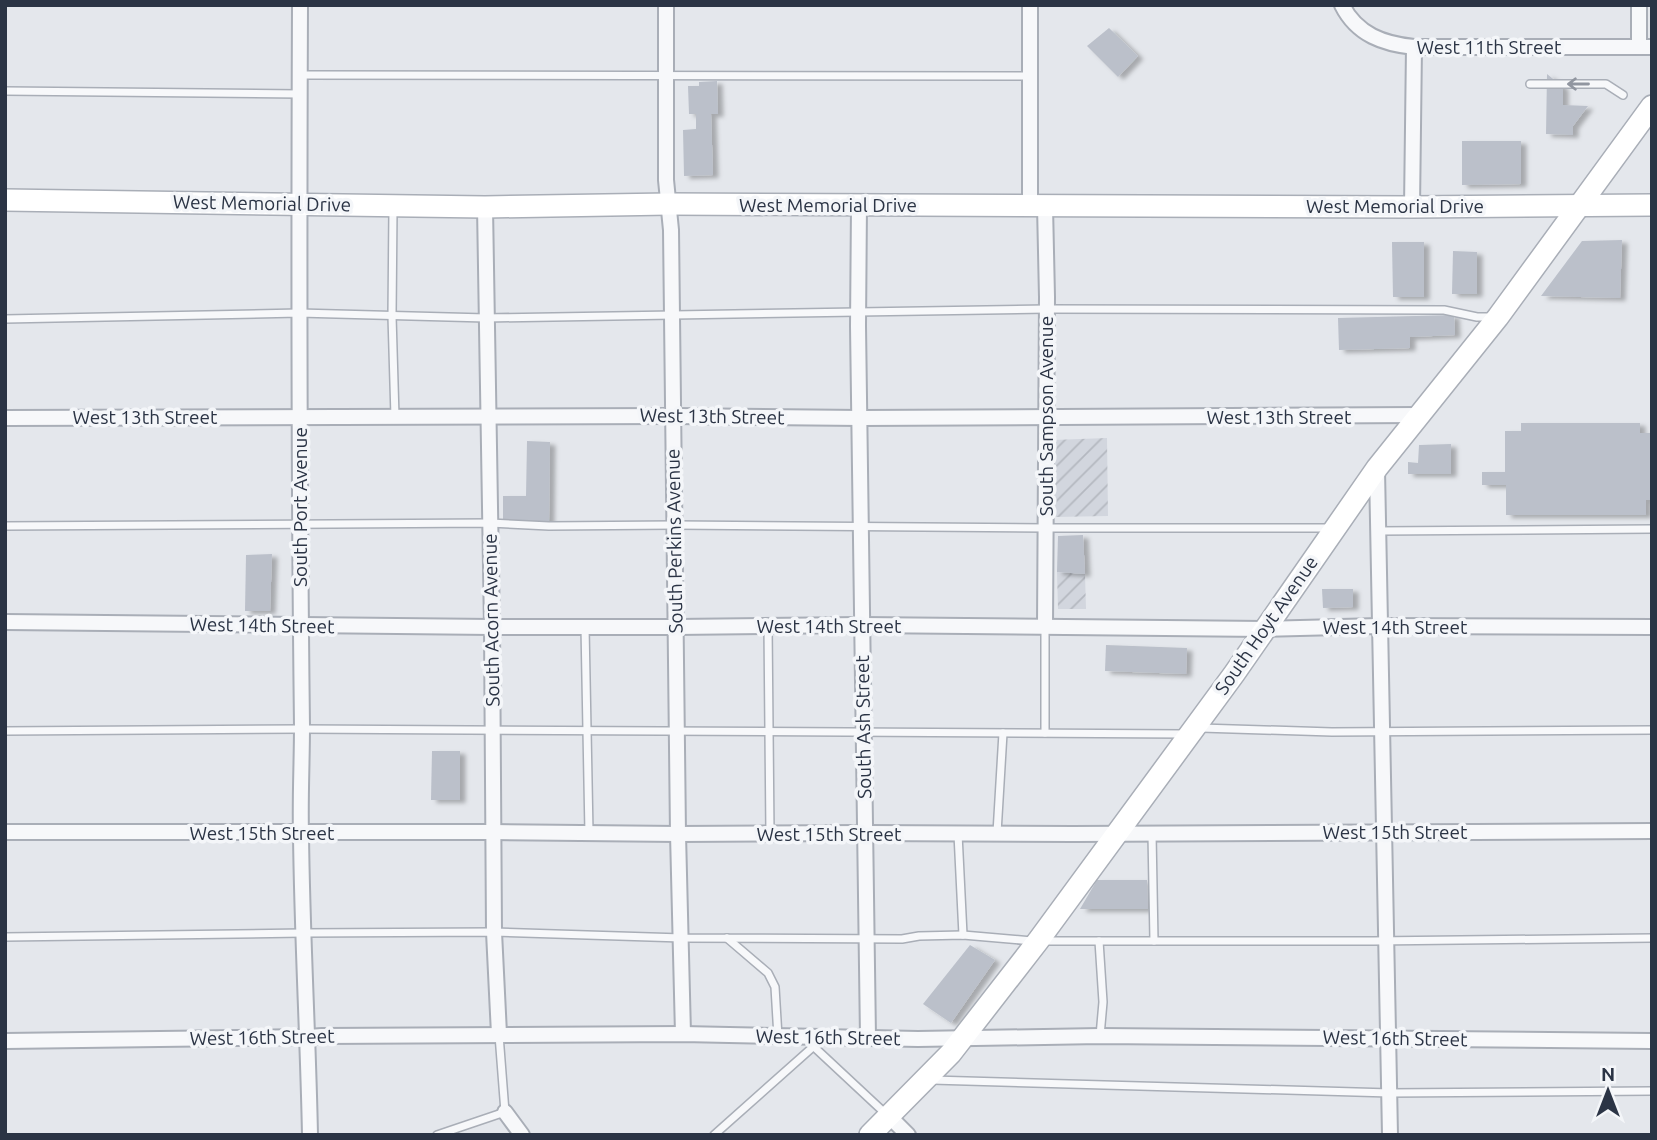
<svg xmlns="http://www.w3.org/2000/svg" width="1657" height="1140" viewBox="0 0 1657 1140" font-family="Ubuntu,sans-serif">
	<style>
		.industrial { fill: url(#industrial-furrows) }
		.building { fill: #bbc0ca; filter: url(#shadow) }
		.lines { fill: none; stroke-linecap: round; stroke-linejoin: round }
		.lane-casing { stroke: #a9aeb7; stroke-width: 10 }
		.street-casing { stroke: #a9aeb7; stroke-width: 18 }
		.secondary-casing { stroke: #a9aeb7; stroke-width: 24 }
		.lane { stroke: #f7f8fa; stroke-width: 7 }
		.street { stroke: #f7f8fa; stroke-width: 14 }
		.secondary { stroke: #fff; stroke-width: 21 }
		.oneway { stroke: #9196a0 }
		.labels { text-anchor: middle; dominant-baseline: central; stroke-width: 7; stroke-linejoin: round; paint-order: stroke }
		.street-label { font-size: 19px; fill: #2b3445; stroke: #f4f6f9 }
	</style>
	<defs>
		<pattern id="industrial-furrows" width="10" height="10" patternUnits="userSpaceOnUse" patternTransform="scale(1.75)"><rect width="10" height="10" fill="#d2d6de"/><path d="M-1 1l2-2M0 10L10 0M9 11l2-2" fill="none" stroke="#b4b8c0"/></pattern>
		<filter id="shadow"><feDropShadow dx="5.5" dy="3" stdDeviation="2" flood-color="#0004"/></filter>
	</defs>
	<rect width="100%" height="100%" fill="#e4e7ec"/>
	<g class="industrial">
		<polygon points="1107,438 1108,516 1055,517 1053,440"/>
		<polygon points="1057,572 1085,574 1086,609 1058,609"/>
	</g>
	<g class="building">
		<polygon points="1109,28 1138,56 1118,77 1087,46"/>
		<polygon points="1547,74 1563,87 1563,105 1588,106 1573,126 1573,135 1546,134"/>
		<polygon points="717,81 718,114 711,114 713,175 684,176 683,130 696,129 696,114 689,114 688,86 699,86 699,82"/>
		<polygon points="1462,141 1521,141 1521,184 1462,185"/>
		<polygon points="1622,240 1620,298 1541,296 1582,241"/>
		<polygon points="1392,242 1424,242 1424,297 1393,297"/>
		<polygon points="1453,251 1477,252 1477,294 1452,294"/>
		<polygon points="1454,315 1455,335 1410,337 1410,348 1339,350 1338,318"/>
		<polygon points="1521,423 1640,423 1640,433 1652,433 1652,500 1646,500 1646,515 1506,515 1506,485 1482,485 1482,472 1505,472 1505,431 1521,431"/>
		<polygon points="527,441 550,442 549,522 503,521 503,496 526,496"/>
		<polygon points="1451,444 1451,474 1408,474 1408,462 1418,463 1419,445"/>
		<polygon points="1083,535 1085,574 1057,572 1058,536"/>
		<polygon points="272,554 270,611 245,611 246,555"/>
		<polygon points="1322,589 1353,589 1353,607 1323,608"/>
		<polygon points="1106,645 1187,648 1186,674 1105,671"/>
		<polygon points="432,751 460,751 460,800 431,800"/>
		<polygon points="1097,880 1147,880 1148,909 1080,909"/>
		<polygon points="970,945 995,960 951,1023 923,1004"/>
	</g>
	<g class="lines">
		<g class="lane-casing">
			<g id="lane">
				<polyline points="300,75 1030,76"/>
				<polyline points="1530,84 1606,84 1623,95"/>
				<polyline points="5,91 300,94"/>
				<polyline points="393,209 392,316 395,417"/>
				<polyline points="5,319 299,313 486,318 1047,309 1444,310 1477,317 1491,317"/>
				<polyline points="5,526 490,523 549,526 675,525 1046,528 1331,528"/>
				<polyline points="1379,531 1652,529"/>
				<polyline points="768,626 770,834"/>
				<polyline points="585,627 589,833"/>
				<polyline points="1201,728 1332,732 1652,730"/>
				<polyline points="5,731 302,729 1184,734"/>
				<polyline points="1045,733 1045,626"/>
				<polyline points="997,833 1003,733"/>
				<polyline points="958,834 963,935"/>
				<polyline points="1152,834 1154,941"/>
				<polyline points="5,937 303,933 494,932 682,938 902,939 919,936 963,935 1032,941"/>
				<polyline points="727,938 768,973 775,987 778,1037"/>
				<polyline points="1043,941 1373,941 1652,938"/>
				<polyline points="1099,941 1103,1002 1100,1036"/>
				<polyline points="813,1046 887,1115"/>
				<polyline points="932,1080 1390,1093 1652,1091"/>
				<polyline points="437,1135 505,1112 499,1035"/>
				<polyline points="714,1135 823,1038"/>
			</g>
		</g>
		<g class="street-casing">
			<g id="street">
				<path d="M300,5C299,246 299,486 302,726C302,762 300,798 301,834C302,934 308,1034 310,1135"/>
				<polyline points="666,5 666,180 671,230 678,834 683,1034"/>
				<path d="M1342,5C1357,35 1384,44 1414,47H1652"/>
				<polyline points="1639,5 1639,47"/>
				<polyline points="859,205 858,326 868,1038"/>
				<polyline points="1030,206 1030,5"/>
				<polyline points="1045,206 1047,297 1045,626"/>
				<polyline points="485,207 492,627 494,932 499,1034"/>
				<polyline points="1412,207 1414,47"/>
				<polyline points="5,418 673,416 861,418 1420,415"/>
				<polyline points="1377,470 1390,1135"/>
				<polyline points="5,622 492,627 676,627 862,625 1264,629 1380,626 1652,627"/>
				<polyline points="5,832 492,832 678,834 865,833 1073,834 1652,831"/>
				<polyline points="5,1041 308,1037 322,1036 683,1034 918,1039 1100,1036 1652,1041"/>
				<polyline points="505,1112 522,1135"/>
				<polyline points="889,1116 908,1135"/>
			</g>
		</g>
		<g class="secondary-casing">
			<g id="secondary">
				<polyline points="5,200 485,207 669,204 1412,207 1652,205"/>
				<polyline points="870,1135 951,1053 1038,941 1234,674 1377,468 1498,317 1652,106"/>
			</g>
		</g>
		<use href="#lane" class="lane"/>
		<use href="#street" class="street"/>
		<use href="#secondary" class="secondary"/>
	</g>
	<defs><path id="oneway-shaft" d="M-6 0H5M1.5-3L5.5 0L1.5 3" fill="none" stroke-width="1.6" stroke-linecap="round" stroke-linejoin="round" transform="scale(1.75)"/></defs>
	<use class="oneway" href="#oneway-shaft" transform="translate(1578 84) rotate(-180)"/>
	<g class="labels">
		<g class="street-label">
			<text x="1489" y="47">West 11th Street</text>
			<text transform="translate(262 203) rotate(1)">West Memorial Drive</text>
			<text x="828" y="205">West Memorial Drive</text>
			<text x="1395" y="206">West Memorial Drive</text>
			<text transform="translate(712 416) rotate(1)">West 13th Street</text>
			<text transform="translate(1046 416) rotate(-90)">South Sampson Avenue</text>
			<text x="145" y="417">West 13th Street</text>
			<text x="1279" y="417">West 13th Street</text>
			<text transform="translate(300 507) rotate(-90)">South Port Avenue</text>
			<text transform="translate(674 541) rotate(-91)">South Perkins Avenue</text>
			<text transform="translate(491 620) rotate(-91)">South Acorn Avenue</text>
			<text transform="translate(262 625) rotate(1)">West 14th Street</text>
			<text transform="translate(1266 625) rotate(-55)">South Hoyt Avenue</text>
			<text x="829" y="626">West 14th Street</text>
			<text x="1395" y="627">West 14th Street</text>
			<text transform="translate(863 727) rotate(-91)">South Ash Street</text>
			<text x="1395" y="832">West 15th Street</text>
			<text x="262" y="833">West 15th Street</text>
			<text x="829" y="834">West 15th Street</text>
			<text transform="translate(262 1037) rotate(-1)">West 16th Street</text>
			<text transform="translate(828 1037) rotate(1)">West 16th Street</text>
			<text transform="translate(1395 1038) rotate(1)">West 16th Street</text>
		</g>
	</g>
	<rect width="1657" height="1140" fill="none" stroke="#2b3445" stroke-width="14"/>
	<g transform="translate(1608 1091)" stroke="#f4f6f9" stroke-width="5" paint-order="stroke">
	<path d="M0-5L12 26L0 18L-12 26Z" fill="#2b3445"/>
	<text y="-10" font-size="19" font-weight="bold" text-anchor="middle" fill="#2b3445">N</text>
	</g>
</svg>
